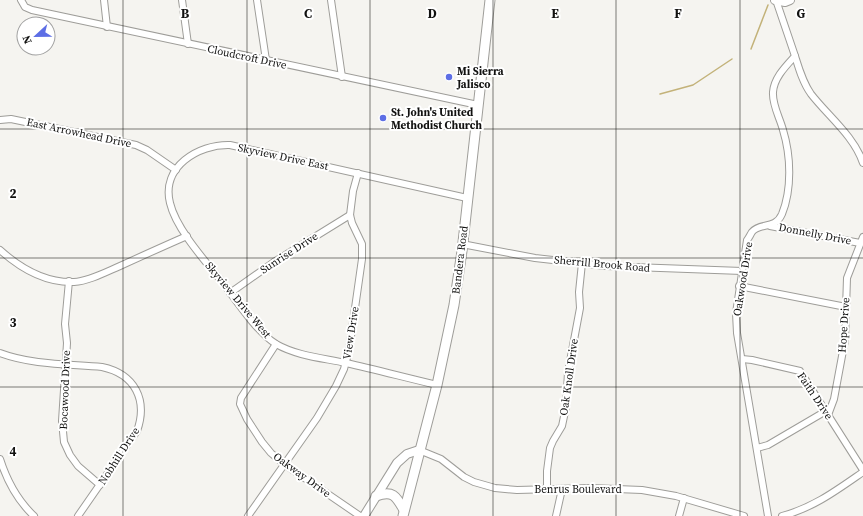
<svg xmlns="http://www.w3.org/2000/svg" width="863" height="516" viewBox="0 0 863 516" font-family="'Source Serif 4',serif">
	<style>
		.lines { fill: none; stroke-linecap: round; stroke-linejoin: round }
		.stream { stroke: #c3b279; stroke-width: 1.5 }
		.street-casing { stroke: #9e9d99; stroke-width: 8 }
		.secondary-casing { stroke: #9e9d99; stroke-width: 10 }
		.primary-casing { stroke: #9e9d99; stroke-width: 11 }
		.street { stroke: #fff; stroke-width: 6 }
		.secondary { stroke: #fff; stroke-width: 8 }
		.primary { stroke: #fff; stroke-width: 9 }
		.grid { fill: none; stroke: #121211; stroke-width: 1; stroke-opacity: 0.55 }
		.poi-dot { fill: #5d6ee5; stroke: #fff; stroke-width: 1.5 }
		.labels { text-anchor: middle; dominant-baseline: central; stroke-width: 4; stroke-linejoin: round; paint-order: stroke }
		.street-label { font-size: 11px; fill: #121211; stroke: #fff }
		.poi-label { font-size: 11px; font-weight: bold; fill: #121211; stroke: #fff; text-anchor: start }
		.grid-label { font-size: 13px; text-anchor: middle; font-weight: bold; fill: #121211; stroke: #fff; stroke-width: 4; stroke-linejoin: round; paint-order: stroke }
	</style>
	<rect width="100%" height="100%" fill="#f5f4f0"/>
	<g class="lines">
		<g class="stream">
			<polyline points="751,49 768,5"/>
			<polyline points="660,94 693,85 732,59"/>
		</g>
		<g class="street-casing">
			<g id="street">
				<polyline points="21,0 25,7 32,10 478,105"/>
				<polyline points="104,0 107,27"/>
				<polyline points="182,0 188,44"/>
				<polyline points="257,0 266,60"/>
				<polyline points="331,0 342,77"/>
				<path d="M795,56C799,69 803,83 811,94C828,116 854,136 863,163"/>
				<polyline points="0,120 11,119 136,145 147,150 176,170"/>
				<polyline points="770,226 860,243"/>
				<polyline points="462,244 535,258 606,266 742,271"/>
				<path d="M0,250C20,268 46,283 74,282C89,281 106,272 120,266C142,256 164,246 187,236"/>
				<polyline points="69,281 65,324 67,343 62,421 64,442 70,455 78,466 100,485"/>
				<polyline points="739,286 846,307"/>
				<polyline points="230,293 274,262 350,215"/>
				<polyline points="276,344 241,398 240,404 247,419 262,442 271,453 284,464 360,516"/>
				<path d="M0,353C32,365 68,364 102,367C135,374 148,400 137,431L78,516"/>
				<polyline points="742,359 752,360 800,371 863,470"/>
				<path d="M437,385C407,378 377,370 346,363C323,358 297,356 276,344C257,332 237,302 223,283C206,262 176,229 170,203C161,167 198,144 230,145L467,198"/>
				<polyline points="828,415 834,399 845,340 847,278 863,237"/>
				<polyline points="757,448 768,445 826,411"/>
				<polyline points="419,450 441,459 464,477 474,482 495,488 517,490 591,488 642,490 676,496 744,516"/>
				<path d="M0,459C7,481 17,500 34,516"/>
				<polyline points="547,489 547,471 550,448 553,441 562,426 566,407 568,372 580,308 579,292 582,263"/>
				<polyline points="248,516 317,418 336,386 344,369 349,350 362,259 362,244 352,223 350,215 353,191 358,173"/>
				<polyline points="556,516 562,489"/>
				<polyline points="679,516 684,498"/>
				<path d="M768,516L737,333L736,313L747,240C749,238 750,235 752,232C760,222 775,230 782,214C792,189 791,156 783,130C780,118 772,105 773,92C774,78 785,67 795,56L776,0"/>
				<path d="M782,516C813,508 837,490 863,472"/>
			</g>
		</g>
		<g class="secondary-casing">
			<g id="secondary">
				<polyline points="775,0 785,2 790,0"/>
				<polyline points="364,516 397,463 407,454 419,450"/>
			</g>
		</g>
		<g class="primary-casing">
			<g id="primary">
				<path d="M376,496C393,490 396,496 404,510"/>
				<polyline points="403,516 437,385 454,305 462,251 490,0"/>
			</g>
		</g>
		<use href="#street" class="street"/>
		<use href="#secondary" class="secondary"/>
		<use href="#primary" class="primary"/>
	</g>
	<path class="grid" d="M123,0V516M247,0V516M370,0V516M493,0V516M616,0V516M740,0V516M0,129H863M0,258H863M0,387H863"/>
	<g class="poi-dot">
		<circle cx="449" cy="77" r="4"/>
		<circle cx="383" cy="118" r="4"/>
	</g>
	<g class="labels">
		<g class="street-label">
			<text transform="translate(247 57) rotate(12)">Cloudcroft Drive</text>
			<text transform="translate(79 133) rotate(12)">East Arrowhead Drive</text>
			<text transform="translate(283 157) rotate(12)">Skyview Drive East</text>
			<text transform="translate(815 234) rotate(11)">Donnelly Drive</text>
			<text transform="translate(289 253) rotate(-33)">Sunrise Drive</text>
			<text transform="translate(460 260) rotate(-83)">Bandera Road</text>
			<text transform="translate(602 264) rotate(5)">Sherrill Brook Road</text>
			<text transform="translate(743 279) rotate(-81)">Oakwood Drive</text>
			<text transform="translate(238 300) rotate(50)">Skyview Drive West</text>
			<text transform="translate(844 325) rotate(-86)">Hope Drive</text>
			<text transform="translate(351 333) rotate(-81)">View Drive</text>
			<text transform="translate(569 377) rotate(-82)">Oak Knoll Drive</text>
			<text transform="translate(65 390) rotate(-88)">Bocawood Drive</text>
			<text transform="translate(815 396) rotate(56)">Faith Drive</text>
			<text transform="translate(119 456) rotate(-57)">Nobhill Drive</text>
			<text transform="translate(302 475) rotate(36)">Oakway Drive</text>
			<text x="578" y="489">Benrus Boulevard</text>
		</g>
		<g class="poi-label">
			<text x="457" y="71">Mi Sierra<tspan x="457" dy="13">Jalisco</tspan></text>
			<text x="391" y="112">St. John's United<tspan x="391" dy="13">Methodist Church</tspan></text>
		</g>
	</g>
	<g class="grid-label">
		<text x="185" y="18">B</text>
		<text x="308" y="18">C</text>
		<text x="432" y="18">D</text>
		<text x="555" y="18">E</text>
		<text x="678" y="18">F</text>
		<text x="801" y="18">G</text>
		<text x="13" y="198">2</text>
		<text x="13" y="327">3</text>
		<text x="13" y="456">4</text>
	</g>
	<g transform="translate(36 36) rotate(248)"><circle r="19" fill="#ffffff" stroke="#a0a0a0"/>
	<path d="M0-3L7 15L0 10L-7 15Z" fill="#5d6ee5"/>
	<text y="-6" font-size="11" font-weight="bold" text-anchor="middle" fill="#121211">N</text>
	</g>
</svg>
